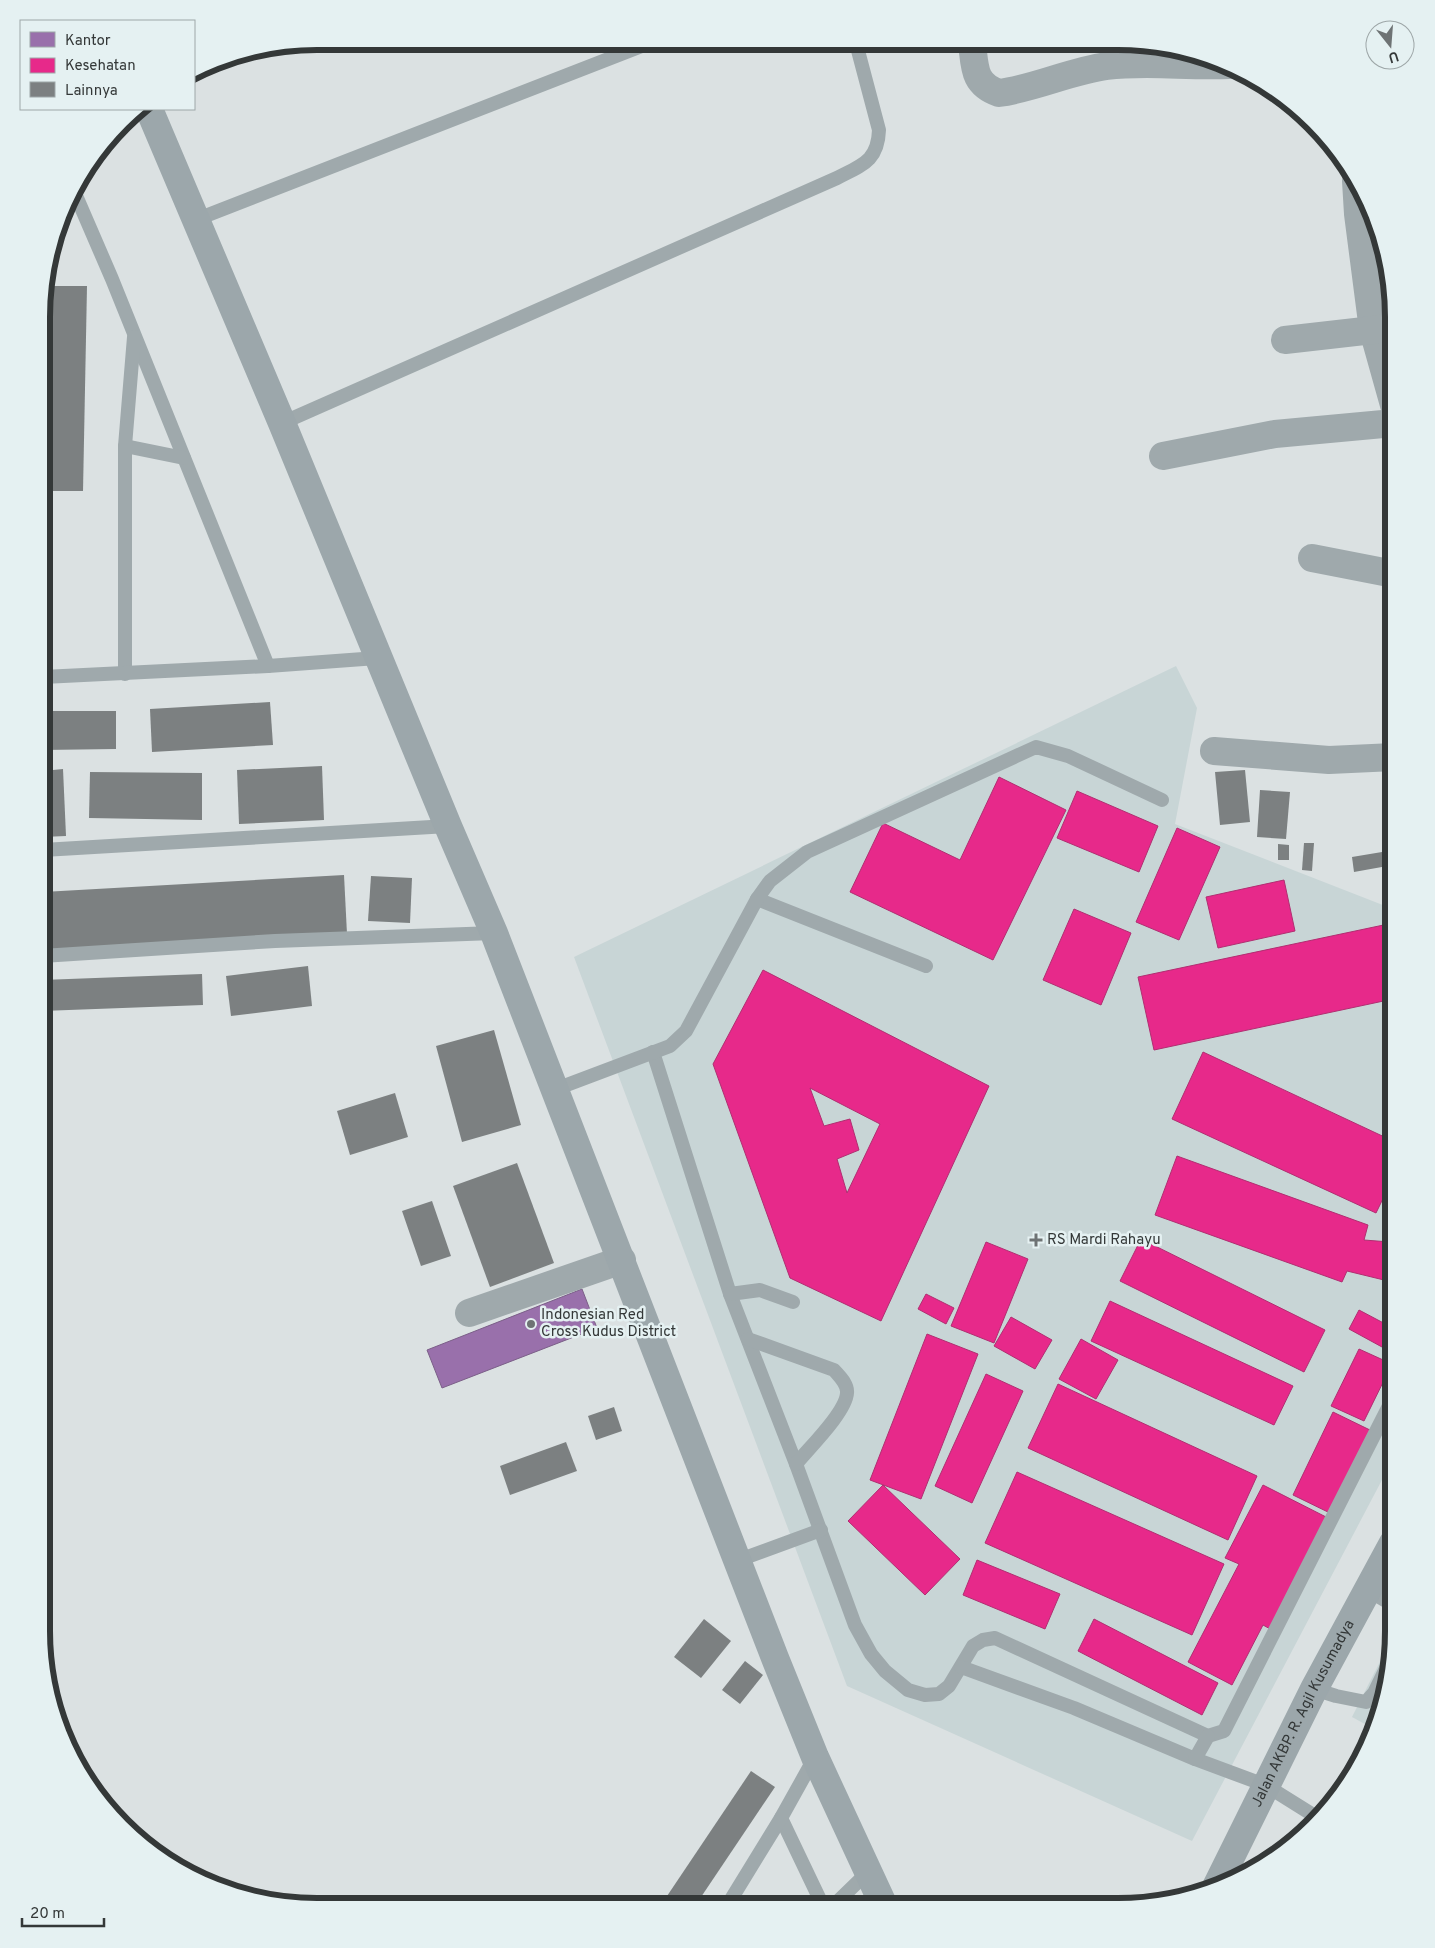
<svg xmlns="http://www.w3.org/2000/svg" width="1435" height="1948" viewBox="0 0 1435 1948" font-family="Overpass,sans-serif">
	<style>
		.built { fill: #c8d5d6 }
		.offices { fill: #9970ab; stroke: #7b5f88 }
		.health { fill: #e7298a; stroke: #b12e71; fill-rule: evenodd }
		.building { fill: #7c8081 }
		.lines { fill: none; stroke-linecap: round; stroke-linejoin: round }
		.service { stroke: #9fa9ac; stroke-width: 14 }
		.minor { stroke: #9fa9ac; stroke-width: 28 }
		.secondary { stroke: #9ca7ab; stroke-width: 28 }
		.poi-dot { fill: #6e7374; stroke: #e5f1f2; stroke-width: 2 }
		.labels { text-anchor: middle; dominant-baseline: central; stroke-width: 5; stroke-linejoin: round; paint-order: stroke }
		.poi-label { font-size: 15px; fill: #343838; stroke: #e5f1f2; text-anchor: start }
		.street-label { font-size: 15px; fill: #343838; stroke: #e5f1f2 }
		.rim { fill: none; stroke: #343838; stroke-width: 6 }
	</style>
	<rect width="100%" height="100%" fill="#dbe1e2"/>
	<g class="built">
		<polygon points="1176,666 1197,708 1175,824 1393,909 1393,1459 1192,1841 847,1686 574,957"/>
		<polygon points="1393,1636 1393,1649 1379,1719 1374,1729 1352,1717"/>
	</g>
	<polygon class="offices" points="582,1289 597,1328 442,1388 427,1350"/>
	<g class="health">
		<polygon points="999,777 1066,810 993,960 850,892 883,823 960,860"/>
		<polygon points="1077,791 1158,826 1139,872 1057,838"/>
		<polygon points="1177,828 1220,847 1179,940 1136,922"/>
		<polygon points="1284,880 1295,931 1218,948 1206,897"/>
		<polygon points="1074,909 1131,933 1101,1005 1043,980"/>
		<polygon points="1393,923 1393,999 1154,1050 1138,977"/>
		<path d="M763,970L989,1086L881,1321L790,1278L713,1064ZM810,1088L880,1124L847,1193L837,1159L859,1150L850,1119L824,1126Z"/>
		<polygon points="1203,1052 1393,1141 1393,1178 1376,1213 1172,1119"/>
		<polygon points="1177,1156 1368,1225 1364,1240 1390,1242 1384,1280 1347,1271 1342,1282 1155,1215"/>
		<polygon points="1141,1239 1325,1330 1304,1372 1120,1281"/>
		<polygon points="986,1242 1028,1259 994,1343 951,1326"/>
		<polygon points="926,1294 954,1308 946,1324 918,1309"/>
		<polygon points="1110,1301 1293,1386 1274,1425 1091,1341"/>
		<polygon points="1359,1310 1393,1328 1393,1353 1349,1329"/>
		<polygon points="1011,1317 1052,1340 1035,1369 994,1346"/>
		<polygon points="927,1334 978,1354 921,1499 870,1480"/>
		<polygon points="1081,1339 1118,1360 1096,1399 1059,1379"/>
		<polygon points="1359,1349 1392,1364 1364,1421 1331,1406"/>
		<polygon points="986,1374 1023,1391 972,1503 935,1486"/>
		<polygon points="1058,1384 1257,1476 1228,1540 1028,1448"/>
		<polygon points="1333,1412 1372,1431 1332,1514 1293,1495"/>
		<polygon points="1017,1472 1224,1564 1192,1635 985,1543"/>
		<polygon points="883,1485 960,1559 925,1595 848,1521"/>
		<polygon points="1263,1485 1330,1519 1272,1630 1263,1625 1232,1685 1188,1662 1239,1564 1225,1558"/>
		<polygon points="977,1560 1060,1594 1045,1629 963,1595"/>
		<polygon points="1094,1619 1218,1683 1202,1715 1078,1651"/>
	</g>
	<g class="building">
		<polygon points="44,286 87,286 83,491 43,491"/>
		<polygon points="270,702 273,745 152,752 150,709"/>
		<polygon points="43,711 116,711 116,749 43,750"/>
		<polygon points="322,766 324,820 239,824 237,770"/>
		<polygon points="63,769 66,836 43,837 43,771"/>
		<polygon points="1245,770 1250,822 1220,825 1215,772"/>
		<polygon points="90,772 202,773 202,820 89,818"/>
		<polygon points="1260,790 1290,792 1286,839 1257,837"/>
		<polygon points="1304,843 1314,843 1312,871 1302,870"/>
		<polygon points="1278,844 1289,845 1289,860 1278,860"/>
		<polygon points="1394,850 1393,865 1354,872 1352,857"/>
		<polygon points="344,875 347,934 42,951 43,892"/>
		<polygon points="371,876 412,878 410,923 368,921"/>
		<polygon points="308,966 312,1006 231,1016 226,976"/>
		<polygon points="202,974 203,1005 42,1011 42,980"/>
		<polygon points="494,1030 521,1125 462,1142 436,1046"/>
		<polygon points="395,1093 408,1137 350,1155 337,1111"/>
		<polygon points="517,1163 554,1263 490,1287 453,1186"/>
		<polygon points="432,1201 451,1256 421,1266 402,1211"/>
		<polygon points="614,1407 622,1431 596,1440 588,1416"/>
		<polygon points="566,1442 577,1471 510,1495 500,1466"/>
		<polygon points="704,1619 731,1641 701,1678 674,1657"/>
		<polygon points="745,1661 763,1675 740,1704 722,1690"/>
		<polygon points="751,1771 775,1787 695,1906 661,1905"/>
	</g>
	<g class="lines">
		<g class="service">
			<polyline points="74,191 112,279 268,666"/>
			<polyline points="195,220 652,42"/>
			<path d="M282,423L837,178C862,165 878,161 879,130L856,43"/>
			<polyline points="125,446 184,458"/>
			<polyline points="125,674 125,446 134,337"/>
			<polyline points="43,677 268,666 377,658"/>
			<polyline points="43,850 448,826"/>
			<polyline points="757,899 926,966"/>
			<polyline points="42,956 275,941 494,933"/>
			<polyline points="653,1052 730,1294 796,1464 855,1625 871,1654 885,1671 908,1690 925,1695 939,1694 949,1686 973,1646 983,1640 995,1638 1208,1736 1224,1731 1393,1398"/>
			<polyline points="556,1089 670,1046 686,1031 757,899 770,881 807,852 1036,747 1068,756 1162,800"/>
			<polyline points="730,1294 760,1290 793,1302"/>
			<path d="M748,1339L834,1370C840,1377 848,1384 847,1393C846,1412 809,1448 796,1464"/>
			<polyline points="739,1560 821,1530"/>
			<polyline points="1369,1591 1393,1605"/>
			<polyline points="961,1667 1074,1708 1195,1759 1265,1785 1318,1818"/>
			<polyline points="1314,1689 1336,1696 1366,1702 1374,1693 1391,1658"/>
			<polyline points="1195,1759 1208,1736"/>
			<polyline points="781,1818 823,1906"/>
			<polyline points="727,1906 781,1818 815,1757"/>
			<polyline points="833,1906 867,1873"/>
		</g>
		<g class="minor">
			<path d="M972,43C975,67 973,84 999,93C1036,88 1070,71 1107,66C1147,61 1188,67 1229,65"/>
			<polyline points="1356,181 1358,214 1373,330 1394,405"/>
			<polyline points="1285,340 1373,330 1394,326"/>
			<polyline points="1163,456 1275,434 1394,423"/>
			<polyline points="1312,558 1394,574"/>
			<polyline points="1214,751 1329,760 1394,757"/>
			<polyline points="469,1313 622,1260"/>
		</g>
		<g class="secondary">
			<polyline points="149,109 282,423 448,826 494,933 775,1658 815,1757 884,1906"/>
			<path id="s1" d="M1216,1887L1314,1689L1393,1543"/>
		</g>
	</g>
	<g class="poi-dot">
		<path d="M1033.5 1232.5h5v5h5v5h-5v5h-5v-5h-5v-5h5z"/>
		<circle cx="531" cy="1324" r="5"/>
	</g>
	<g class="labels">
		<g class="poi-label">
			<text x="1047" y="1240">RS Mardi Rahayu</text>
			<text x="541" y="1315">Indonesian Red<tspan x="541" dy="17">Cross Kudus District</tspan></text>
		</g>
		<g class="street-label">
			<text stroke="none"><textPath href="#s1" startOffset="194">Jalan AKBP. R. Agil Kusumadya</textPath></text>
		</g>
	</g>
	<path d="M0 0H1435V1948H0ZM317 50H1118A267 267 0 0 1 1385 317V1631A267 267 0 0 1 1118 1898H317A267 267 0 0 1 50 1631V317A267 267 0 0 1 317 50Z" fill="#e5f1f2" fill-rule="evenodd"/>
	<path class="rim" d="M317 50H1118A267 267 0 0 1 1385 317V1631A267 267 0 0 1 1118 1898H317A267 267 0 0 1 50 1631V317A267 267 0 0 1 317 50Z"/>
	<rect x="20" y="20" width="175" height="90" fill="#e5f1f2" stroke="#9ea7a8"/>
	<rect x="30" y="32" width="25" height="15" fill="#9970ab" stroke="#9ea7a8"/>
	<text x="65" y="45" font-size="15" fill="#343838">Kantor</text>
	<rect x="30" y="58" width="25" height="15" fill="#e7298a" stroke="#9ea7a8"/>
	<text x="65" y="70" font-size="15" fill="#343838">Kesehatan</text>
	<rect x="30" y="82" width="25" height="15" fill="#7c8081" stroke="#9ea7a8"/>
	<text x="65" y="95" font-size="15" fill="#343838">Lainnya</text>
	<g transform="translate(1390 45) rotate(163)"><circle r="24" fill="#e5f1f2" stroke="#9ea7a8"/>
	<path d="M0-4L9 19L0 12L-9 19Z" fill="#6e7374"/>
	<text y="-8" font-size="14" font-weight="bold" text-anchor="middle" fill="#343838">U</text>
	</g>
	<path d="M22 1918v8h82v-8" fill="none" stroke="#343838" stroke-width="2.5"/>
	<text x="30" y="1918" font-size="15" fill="#343838" stroke="#e5f1f2" stroke-width="4" paint-order="stroke">20 m</text>
</svg>
